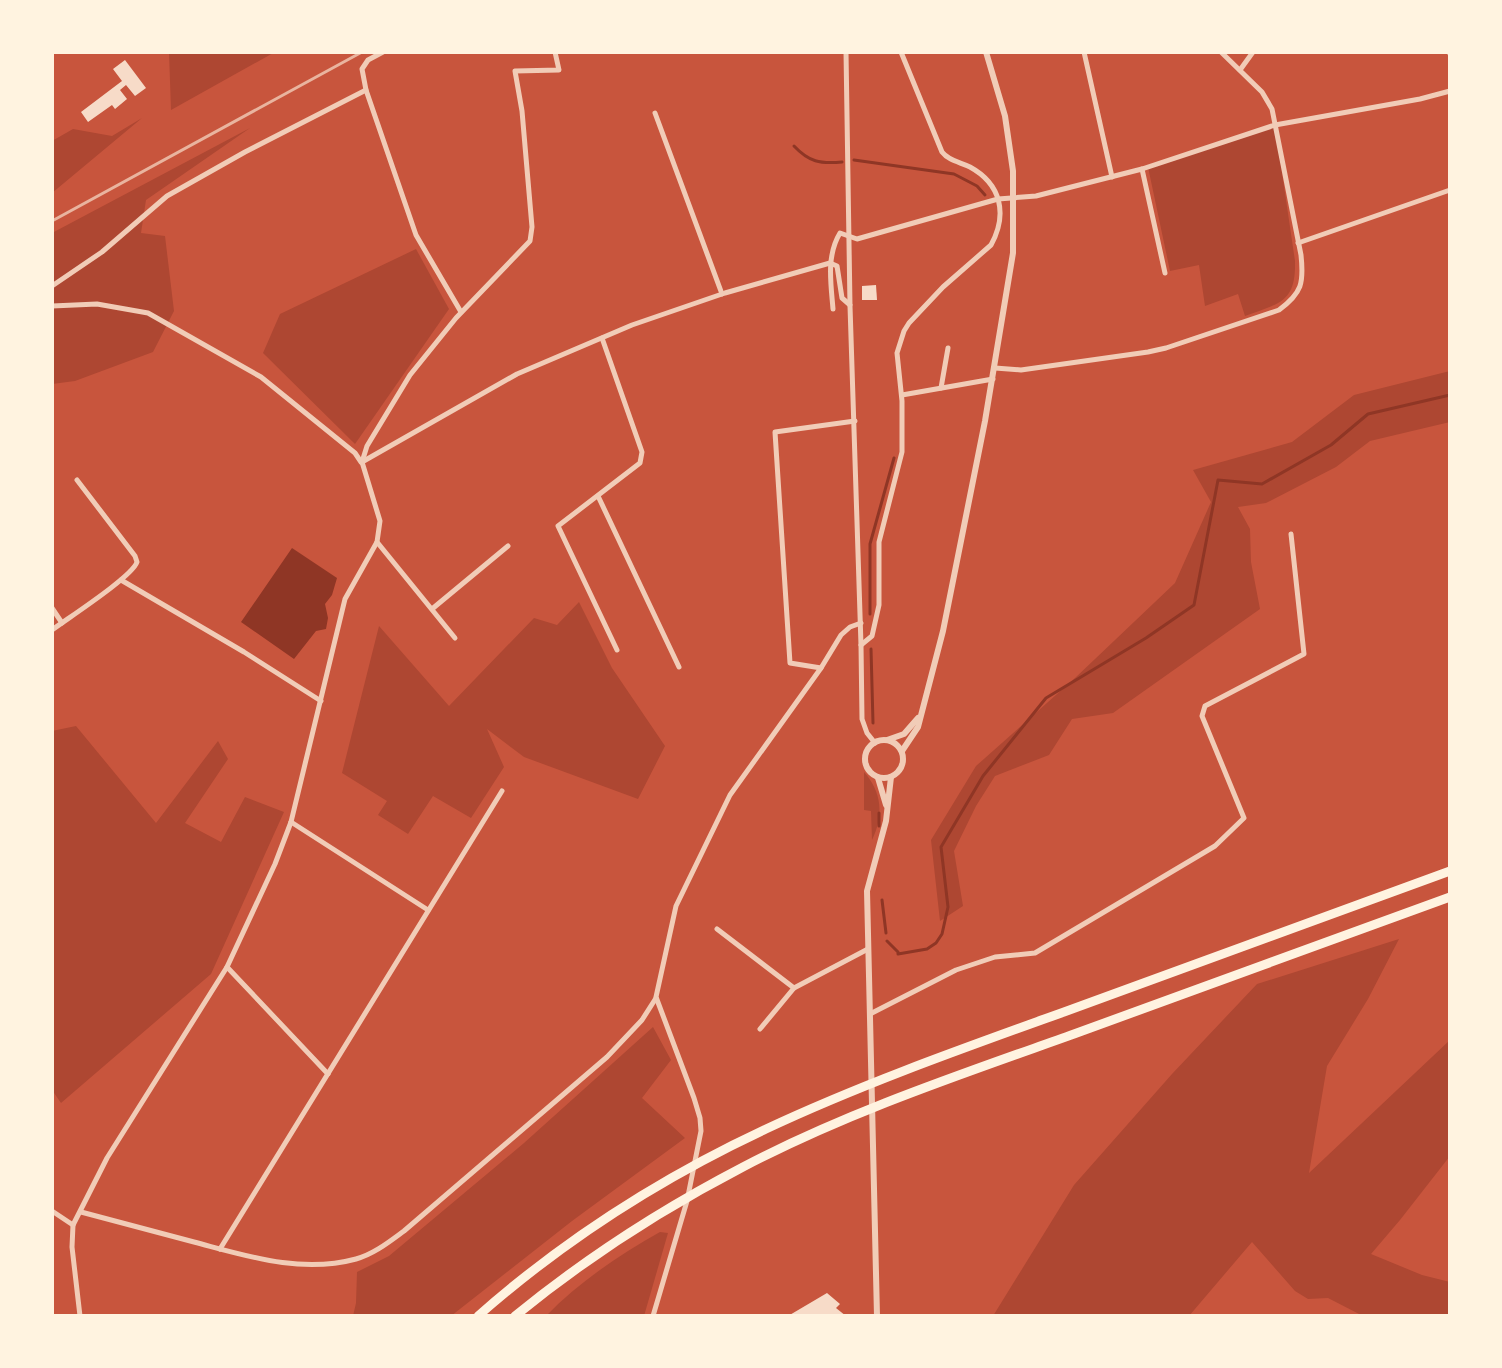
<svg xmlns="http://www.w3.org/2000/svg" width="1502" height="1368" viewBox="0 0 1502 1368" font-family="'Alegreya Sans',sans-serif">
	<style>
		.green { fill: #ae4732 }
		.water { fill: #8f3625 }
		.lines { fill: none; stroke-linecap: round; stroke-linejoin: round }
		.stream { stroke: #8f3625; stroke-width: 3 }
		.building { fill: #f7dbc8 }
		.minor { stroke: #f1ccb7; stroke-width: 5 }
		.tertiary { stroke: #f1ccb7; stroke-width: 6 }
		.motorway { stroke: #fff3e0; stroke-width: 9 }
		.rail { stroke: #e9b49f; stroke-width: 3 }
	</style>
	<rect width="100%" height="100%" fill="#c8553d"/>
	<g class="green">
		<polygon points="169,52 275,52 171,110"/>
		<polygon points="142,118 52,193 52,141 73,129 112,136"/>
		<path d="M1275,125L1295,261C1296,303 1280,303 1245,316L1238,294L1205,306L1199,265L1170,271L1148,167Z"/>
		<polygon points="250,128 146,200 141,233 165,236 174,311 153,352 75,381 52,384 52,233"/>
		<polygon points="416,249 449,309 355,444 263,353 280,314"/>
		<polygon points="1450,371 1450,422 1370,441 1336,467 1266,503 1238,507 1250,529 1251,562 1260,609 1113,713 1072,719 1049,755 995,776 976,806 954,851 963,906 940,921 931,840 976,766 1075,678 1175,583 1211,502 1193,470 1292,442 1354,395"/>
		<polygon points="579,602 612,668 665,746 638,799 524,757 487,729 504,767 471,818 433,796 408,834 378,815 387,801 342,773 379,626 449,706 534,618 557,625"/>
		<polygon points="76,726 156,823 218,741 228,759 185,823 221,842 245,797 284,812 211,974 61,1103 52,1090 52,731"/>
		<path d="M864,772C882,792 884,816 872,840L871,811L864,810Z"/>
		<polygon points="1399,939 1368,999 1327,1066 1309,1173 1450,1040 1450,1156 1400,1220 1371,1254 1422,1275 1450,1282 1450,1316 1363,1316 1328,1298 1308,1299 1295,1291 1252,1242 1189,1316 993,1316 1074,1185 1172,1074 1257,984"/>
		<polygon points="653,1027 671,1060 642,1098 685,1138 572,1221 451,1316 353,1316 356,1303 357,1272 389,1256 524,1143"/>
		<path d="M660,1232L668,1233L644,1316H546C579,1282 619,1255 660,1232Z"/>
	</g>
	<polygon class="water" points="292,548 337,578 332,595 325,604 328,618 326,629 316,631 294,659 241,622"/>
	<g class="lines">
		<g class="stream">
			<path d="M794,146C809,162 820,164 842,162"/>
			<polyline points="854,160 954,174 977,186 985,195"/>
			<polyline points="870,614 870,544 894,458"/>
			<polyline points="871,649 873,723"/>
			<polyline points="879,826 879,813"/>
			<polyline points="882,900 886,933"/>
			<polyline points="887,941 898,952 898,954 927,949 936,943 942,934 948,907 941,847 983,776 1046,698 1146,638 1194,605 1218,480 1262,484 1331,445 1368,414 1450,395"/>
		</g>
	</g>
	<g class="building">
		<polygon points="125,60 146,88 135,96 126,85 120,90 127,99 115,109 112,105 88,122 81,112 122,81 113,69"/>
		<polygon points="876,285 877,300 862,300 862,286"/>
		<polygon points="827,1293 840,1304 836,1308 846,1316 788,1316"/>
	</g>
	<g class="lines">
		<g class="minor">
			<polyline points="383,52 368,60 362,69 366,90 416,235 461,312"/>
			<polyline points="846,52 850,306 861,645 862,719 867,733 875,743"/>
			<polyline points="1084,52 1112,177"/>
			<polyline points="1449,52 1450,54"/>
			<polyline points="1240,70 1253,52"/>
			<polyline points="655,113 722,294"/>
			<polyline points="1142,169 1165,273"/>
			<polyline points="1298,243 1450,190"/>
			<polyline points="830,263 837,266 842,298 850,305"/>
			<polyline points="52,286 102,252 167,196 245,152 366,90"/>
			<polyline points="52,306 97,304 148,313 261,377 355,453 361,462"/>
			<path d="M833,309C831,284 826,256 840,233L857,239L998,199L1036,196L1142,169L1275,125L1420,99L1450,91"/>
			<polyline points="602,338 642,452 640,463 558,526 617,650"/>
			<path d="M995,368L1021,370L1148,352L1166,348L1279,310C1302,293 1304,283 1301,255L1272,109L1262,92L1221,52"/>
			<polyline points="941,388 948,348"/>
			<polyline points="902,395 993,379"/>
			<polyline points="362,462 517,374 632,325 725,293 830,263"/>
			<polyline points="598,496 679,667"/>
			<polyline points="377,542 455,638"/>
			<polyline points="121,580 244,652 321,701"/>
			<polyline points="52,608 62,623"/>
			<polyline points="432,609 508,546"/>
			<path d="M52,630C68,618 132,577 137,562L135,556L77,480"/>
			<path d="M861,645L872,636L879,605V542L902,452V401L897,353L904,331L909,323L943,287L991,245C1008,214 1001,184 970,167C960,162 949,161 942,152L901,52"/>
			<polyline points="821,668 790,663 775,432 855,421"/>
			<polyline points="291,822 428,910"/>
			<polyline points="717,929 794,988 868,949"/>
			<polyline points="227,967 328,1074"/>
			<polyline points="870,1014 956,970 995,957 1035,953 1215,846 1244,818 1202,716 1205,706 1304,654 1291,534"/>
			<polyline points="760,1029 794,988"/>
			<polyline points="52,1211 73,1225"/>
			<path d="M81,1212C118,1222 156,1232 194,1242C247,1256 301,1274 356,1259C374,1254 389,1242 404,1231L607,1057L642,1020L656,998"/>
			<polyline points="220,1249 502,791"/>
			<polyline points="80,1316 72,1247 73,1225 107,1158 227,967 275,864 291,822 345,599 377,542 380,521 362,462 367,446 410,375 456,318 530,241 532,227 522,111 515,71 559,70 555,52"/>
			<polyline points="653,1316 687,1201 701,1131 700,1118 694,1098 656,997 676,906 730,795 821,668 841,635 850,627 861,623"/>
		</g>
		<g class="tertiary">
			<circle cx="884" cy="759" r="19"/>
			<polyline points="887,740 904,734 918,718"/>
			<polyline points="902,751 918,727 943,631 985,421 1013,253 1013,171 1005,116 986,52"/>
			<polyline points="878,778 886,805"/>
			<polyline points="877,1316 867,891 886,821 891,777"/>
		</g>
		<g class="motorway">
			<path d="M478,1316C563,1241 663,1177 766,1129C862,1084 964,1048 1064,1012C1192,965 1321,918 1450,871"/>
			<path d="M515,1316C586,1258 662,1209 743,1167C848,1112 962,1074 1074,1034C1199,988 1325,943 1450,897"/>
		</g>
		<polyline class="rail" points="52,221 362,52"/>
	</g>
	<rect width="1502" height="1368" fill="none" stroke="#fff3e0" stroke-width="108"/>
</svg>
